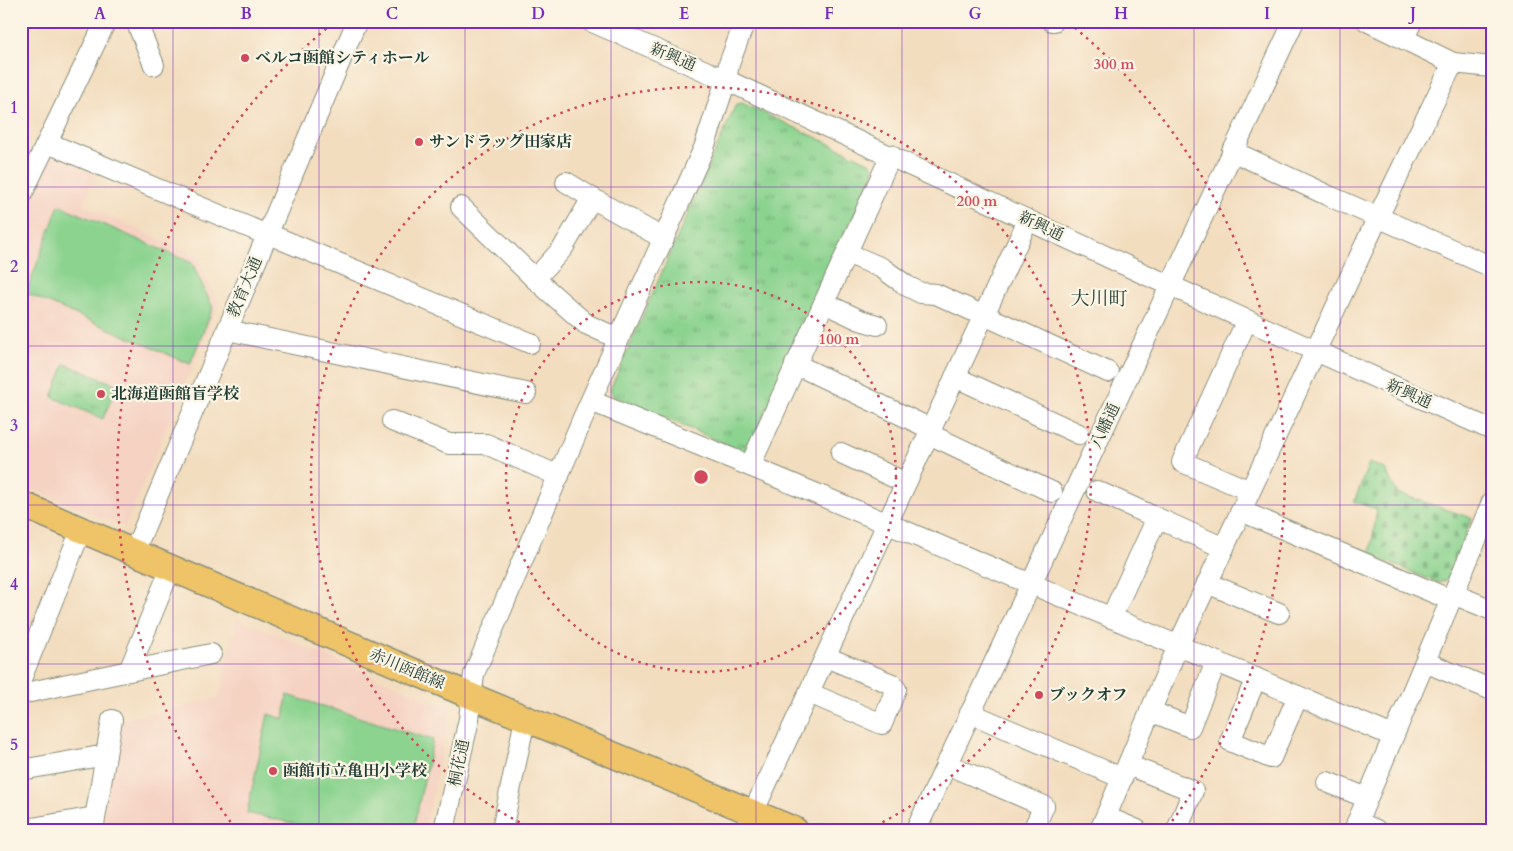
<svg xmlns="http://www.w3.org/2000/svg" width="1513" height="851" viewBox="0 0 1513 851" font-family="Cardo,'Noto Serif JP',serif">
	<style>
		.built { fill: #f5d2c2 }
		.grass { fill: url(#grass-tufts); stroke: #558862 }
		.cemetery { fill: url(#cemetery-stones); stroke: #558862 }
		.pitch { fill: #8bd38f; stroke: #558862 }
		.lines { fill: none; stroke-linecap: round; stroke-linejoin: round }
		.minor-casing { stroke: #898d7a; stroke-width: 22 }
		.major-casing { stroke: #898d7a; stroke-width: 28 }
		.minor { stroke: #fff; stroke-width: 20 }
		.major { stroke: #efc469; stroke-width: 25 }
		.grid { fill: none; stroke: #7b2cbf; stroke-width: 1; stroke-opacity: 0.55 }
		.ring { fill: none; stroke: #d1495b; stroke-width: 2.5; stroke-dasharray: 2.5 5 }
		.poi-dot { fill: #d1495b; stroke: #fcf5e5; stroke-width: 2 }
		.labels { text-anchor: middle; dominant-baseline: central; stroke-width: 4.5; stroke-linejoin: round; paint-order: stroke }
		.street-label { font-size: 16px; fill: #1f3d34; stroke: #fcf5e5 }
		.poi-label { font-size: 16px; font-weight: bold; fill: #1f3d34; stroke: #fcf5e5; text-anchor: start }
		.quarter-label { font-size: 19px; fill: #1f3d34; stroke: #fcf5e5 }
		.centre { fill: #d1495b; stroke: #fcf5e5; stroke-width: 2.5 }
		.ring-label { font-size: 15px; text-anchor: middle; font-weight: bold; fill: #d1495b; stroke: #fcf5e5; stroke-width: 4.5; stroke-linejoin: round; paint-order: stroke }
		.neatline { fill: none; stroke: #7b2cbf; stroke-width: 2 }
		.grid-label { font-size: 16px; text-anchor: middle; font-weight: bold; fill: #7b2cbf }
	</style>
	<defs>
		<pattern id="grass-tufts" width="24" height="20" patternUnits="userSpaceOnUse" patternTransform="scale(1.25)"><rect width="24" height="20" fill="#8bd38f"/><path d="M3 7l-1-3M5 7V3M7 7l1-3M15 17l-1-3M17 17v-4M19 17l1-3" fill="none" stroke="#71ac76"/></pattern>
		<pattern id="cemetery-stones" width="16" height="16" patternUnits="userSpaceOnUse" patternTransform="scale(1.25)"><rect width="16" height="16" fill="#8bd38f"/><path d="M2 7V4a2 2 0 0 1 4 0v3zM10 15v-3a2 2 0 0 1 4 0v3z" fill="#71ac76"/></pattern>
	</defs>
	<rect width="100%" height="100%" fill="#fcf5e5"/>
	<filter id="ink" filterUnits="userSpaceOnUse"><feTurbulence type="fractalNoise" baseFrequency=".02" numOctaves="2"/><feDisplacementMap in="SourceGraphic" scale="10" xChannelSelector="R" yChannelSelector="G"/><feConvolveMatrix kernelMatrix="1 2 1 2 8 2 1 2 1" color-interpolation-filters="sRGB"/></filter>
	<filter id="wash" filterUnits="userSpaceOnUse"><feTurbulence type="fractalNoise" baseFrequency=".0096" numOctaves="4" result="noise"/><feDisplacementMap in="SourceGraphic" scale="20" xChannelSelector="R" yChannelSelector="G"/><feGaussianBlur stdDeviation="1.12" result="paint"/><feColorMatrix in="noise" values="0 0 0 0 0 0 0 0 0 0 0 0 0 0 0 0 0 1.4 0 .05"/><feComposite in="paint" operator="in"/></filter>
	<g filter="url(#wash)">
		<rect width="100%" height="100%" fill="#f3ddbf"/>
		<g class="built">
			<polygon points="56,154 97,171 83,205 196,255 219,303 125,527 21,485 21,215 49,158"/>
			<polygon points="237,618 451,709 425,830 100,830 118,721 218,698"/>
		</g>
		<g class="grass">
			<polygon points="742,103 871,163 874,171 749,448 742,451 613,396 610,390 736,104"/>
			<polygon points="65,364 117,385 103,419 52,397"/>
		</g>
		<polygon class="cemetery" points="1369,463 1385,469 1397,493 1472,518 1447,580 1438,583 1370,555 1377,509 1354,502"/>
		<g class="pitch">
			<polygon points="59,205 192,263 213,308 190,364 26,293"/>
			<polygon points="287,695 433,740 413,830 323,830 247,813 268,714 284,719"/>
		</g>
	</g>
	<g filter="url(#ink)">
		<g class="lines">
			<g class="minor-casing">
				<g id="minor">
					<polyline points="136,21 154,65"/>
					<polyline points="590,21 726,80 1142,273 1492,430"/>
					<polyline points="1052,21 1054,21"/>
					<polyline points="1367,21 1453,63 1492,67"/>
					<polyline points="1404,39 1412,21"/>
					<polyline points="48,143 267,235"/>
					<polyline points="1232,151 1329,196 1492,267"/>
					<polyline points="566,182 592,198"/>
					<polyline points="21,196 106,21"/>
					<polyline points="461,207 535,279"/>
					<polyline points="278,238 530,343"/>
					<polyline points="847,253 882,268 907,286 921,293 936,294 984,316"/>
					<polyline points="824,303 860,320 877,325"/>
					<polyline points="984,315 1108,372"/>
					<polyline points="1247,320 1182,462 1250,491"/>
					<polyline points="227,330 526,393"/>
					<polyline points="619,339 586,324 535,279 563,248 592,198 664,239"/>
					<polyline points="795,364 931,429"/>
					<polyline points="955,377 1079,434"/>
					<polyline points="591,401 750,466 1393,736"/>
					<polyline points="392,421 449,444 486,444 559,476"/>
					<polyline points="929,434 1052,492"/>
					<polyline points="841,453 906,483"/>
					<polyline points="750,466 891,155"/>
					<polyline points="1097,491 1157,518"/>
					<polyline points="1241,511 1451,600"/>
					<polyline points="134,552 357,21"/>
					<polyline points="1207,583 1279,613"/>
					<polyline points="1453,594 1492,610"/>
					<polyline points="1111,618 1157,518 1224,548"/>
					<polyline points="1425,662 1492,690"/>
					<polyline points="129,671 211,654"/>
					<polyline points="1256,678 1230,741 1271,758 1298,696"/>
					<polyline points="21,679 81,530"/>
					<polyline points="809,693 882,724 896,689 892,684 826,657"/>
					<polyline points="21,694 129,671 165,582"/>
					<polyline points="1150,711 1190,727 1216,662"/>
					<polyline points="970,713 1122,778"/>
					<polyline points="946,764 1044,806 1033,830"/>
					<polyline points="1128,765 1193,791 1177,830"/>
					<polyline points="21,770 106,755"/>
					<polyline points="1327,782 1367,798"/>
					<polyline points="1106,817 1137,830"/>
					<polyline points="1357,822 1376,830"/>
					<polyline points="21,830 95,817"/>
					<polyline points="93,830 112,720"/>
					<polyline points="444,830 469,719 474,674 583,418 704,148 726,80 729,64 745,21"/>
					<polyline points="502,830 525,719"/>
					<polyline points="745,830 1028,220"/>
					<polyline points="916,830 1294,21"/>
					<polyline points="1100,830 1178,646 1378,217 1453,63"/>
					<polyline points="1354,830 1492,502"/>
				</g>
			</g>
			<g class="major-casing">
				<polyline id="major" points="21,504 471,696 795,830"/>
			</g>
			<use href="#minor" class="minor"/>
			<use href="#major" class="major"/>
		</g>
	</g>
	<path class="grid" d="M173,21V830M319,21V830M465,21V830M611,21V830M756,21V830M902,21V830M1048,21V830M1194,21V830M1340,21V830M21,187H1492M21,346H1492M21,505H1492M21,664H1492"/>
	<g class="ring">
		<circle cx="701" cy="477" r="195"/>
		<path d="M533 829A390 390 0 1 1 869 829"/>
		<path d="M235 828A584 584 0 0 1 333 23M1069 23A584 584 0 0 1 1167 828"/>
	</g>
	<g class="poi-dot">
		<circle cx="245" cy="58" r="5"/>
		<circle cx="419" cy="142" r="5"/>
		<circle cx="101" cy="394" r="5"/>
		<circle cx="1039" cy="695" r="5"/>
		<circle cx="273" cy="771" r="5"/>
	</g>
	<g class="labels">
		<g class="street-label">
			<text transform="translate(673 57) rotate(23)">新興通</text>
			<text transform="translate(1041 226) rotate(25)">新興通</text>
			<text transform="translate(245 287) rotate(-67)">教育大通</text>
			<text transform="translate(1409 394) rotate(24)">新興通</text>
			<text transform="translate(1105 426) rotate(-65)">八幡通</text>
			<text transform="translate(407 669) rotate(23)">赤川函館線</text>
			<text transform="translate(459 763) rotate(-78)">桐花通</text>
		</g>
		<g class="poi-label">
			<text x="255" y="58">ベルコ函館シティホール</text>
			<text x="429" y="142">サンドラッグ田家店</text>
			<text x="111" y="394">北海道函館盲学校</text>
			<text x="1049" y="695">ブックオフ</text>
			<text x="283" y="771">函館市立亀田小学校</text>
		</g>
		<g class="quarter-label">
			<text x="1099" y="299">大川町</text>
		</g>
	</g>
	<circle cx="701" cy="477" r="8" class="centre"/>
	<g class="ring-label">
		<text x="1114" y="69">300 m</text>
		<text x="977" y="206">200 m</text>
		<text x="839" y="344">100 m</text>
	</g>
	<rect width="1513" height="851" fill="none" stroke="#fcf5e5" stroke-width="55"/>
	<rect x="28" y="28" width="1458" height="796" class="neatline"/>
	<g class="grid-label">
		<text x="100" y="19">A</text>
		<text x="246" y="19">B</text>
		<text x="392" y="19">C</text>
		<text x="538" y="19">D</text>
		<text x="684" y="19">E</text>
		<text x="829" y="19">F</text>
		<text x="975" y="19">G</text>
		<text x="1121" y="19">H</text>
		<text x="1267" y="19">I</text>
		<text x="1413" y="19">J</text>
		<text x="14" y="113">1</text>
		<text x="14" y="272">2</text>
		<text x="14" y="431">3</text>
		<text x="14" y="590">4</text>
		<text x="14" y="750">5</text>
	</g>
</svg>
